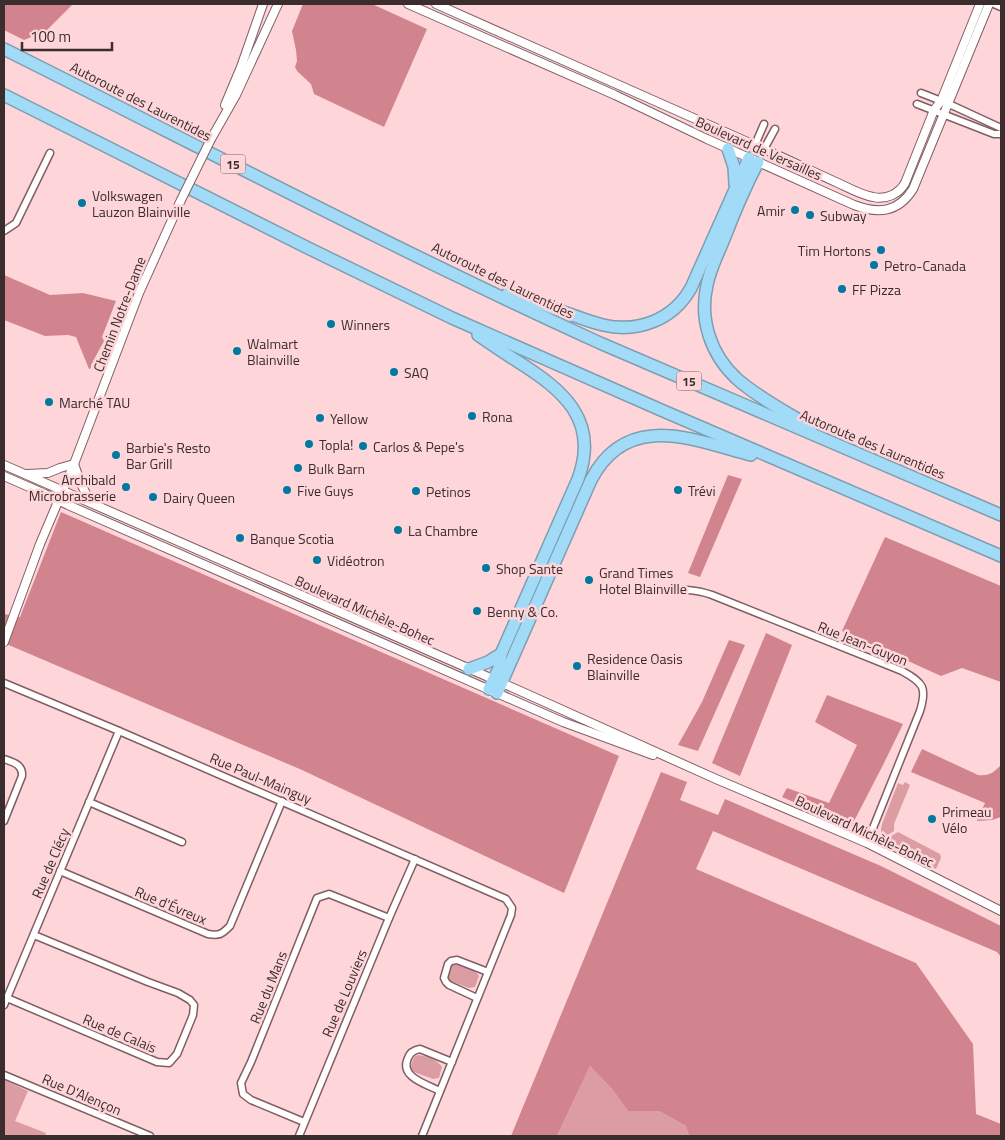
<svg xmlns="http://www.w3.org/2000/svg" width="1005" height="1140" viewBox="0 0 1005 1140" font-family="'Titillium Web',sans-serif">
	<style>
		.green { fill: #db9ca2 }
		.forest { fill: #d1848d }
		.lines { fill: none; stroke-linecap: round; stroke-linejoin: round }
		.minor-casing { stroke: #815e62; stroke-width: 9 }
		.tertiary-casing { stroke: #815e62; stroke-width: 10 }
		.motorway-casing { stroke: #7e9eb1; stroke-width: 14 }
		.minor { stroke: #fff; stroke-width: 6 }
		.tertiary { stroke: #fff; stroke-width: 8 }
		.motorway { stroke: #a2dbf8; stroke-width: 11 }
		.tertiary-bridge-casing { stroke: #815e62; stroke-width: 10; stroke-linecap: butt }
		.tertiary-bridge { stroke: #fff; stroke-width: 8 }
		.poi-dot { fill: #0079a1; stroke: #fed6da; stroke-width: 2 }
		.labels { text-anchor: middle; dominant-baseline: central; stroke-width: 5; stroke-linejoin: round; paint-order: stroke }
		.shield { fill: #fed6da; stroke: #765f61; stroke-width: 1 }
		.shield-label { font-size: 12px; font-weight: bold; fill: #3b2c2d }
		.street-label { font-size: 14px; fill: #3b2c2d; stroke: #fed6da }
		.poi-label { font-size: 14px; fill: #3b2c2d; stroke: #fed6da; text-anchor: start }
	</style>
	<rect width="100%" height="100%" fill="#fed6da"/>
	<g class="green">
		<polygon points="905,782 910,785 894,824 894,831 883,838 881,837 881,829 882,824 898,783 903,785"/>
		<polygon points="898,832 940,854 941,858 936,869 887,844 885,841 886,839"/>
		<path d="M454,964C464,965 474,968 479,976L475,987L469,988L450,981L448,978L447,974L451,966Z"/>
		<path d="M418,1055C427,1056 437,1059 442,1067L439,1078L433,1079L414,1072L411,1069V1065L414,1057Z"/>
		<polygon points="590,1066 612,1089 628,1111 659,1111 686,1126 689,1136 557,1136"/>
		<polygon points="4,1080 28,1091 15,1121 46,1133 45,1136 4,1136"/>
	</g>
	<g class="forest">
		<polygon points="4,4 73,4 46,31 24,40 4,30"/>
		<polygon points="303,4 372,4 427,29 384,127 314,94 311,84 297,71 295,67 297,61 296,50 292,31"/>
		<polygon points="4,275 50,295 83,293 116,301 102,337 104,341 91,365 91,368 89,369 76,337 68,335 45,336 4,320"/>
		<polygon points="728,475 742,479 700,577 688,573"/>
		<polygon points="61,512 619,756 564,893 302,770 4,643 4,614 20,617"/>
		<polygon points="885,537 1001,586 1001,682 962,668 941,676 842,631"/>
		<polygon points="766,633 792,645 740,776 712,763"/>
		<polygon points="729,640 745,645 698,751 678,745 702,702"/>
		<polygon points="827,695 903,724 884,763 851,827 782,797 787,788 829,803 857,745 815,722"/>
		<path d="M922,749L978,775C990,776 993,773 1001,765V817L992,820L977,821L985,803L911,772Z"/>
		<polygon points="661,772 687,782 680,800 718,815 725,799 881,866 1001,926 1001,957 997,952 713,831 696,869 916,963 973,1044 976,1114 1001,1124 1001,1136 689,1136 686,1126 659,1111 628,1111 612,1089 590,1066 557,1136 511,1136"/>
	</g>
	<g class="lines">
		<g class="minor-casing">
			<g id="minor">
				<polyline points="994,4 1001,7"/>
				<polyline points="921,93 949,104 1001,128"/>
				<polyline points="917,104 994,134 1001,134"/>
				<polyline points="755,145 764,124"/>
				<polyline points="764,149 775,129"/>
				<polyline points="4,231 16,223 50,153"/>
				<path d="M661,590C679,589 695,589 712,595L902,671C924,683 927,688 920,711L867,843"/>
				<polyline points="4,683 119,731 506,899 512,908 511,915 422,1136"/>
				<path d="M4,759C12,762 23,764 22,776L4,821"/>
				<polyline points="89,802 182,842"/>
				<path d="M60,871L208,934C220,936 222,934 230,926L282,801"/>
				<polyline points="7,998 157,1062 169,1063 177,1054 193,1015 194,1005 190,1000 178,993 148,982 34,935"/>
				<polyline points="477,998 449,985 446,982 444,978 448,964 451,961 457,960 488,972"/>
				<polyline points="4,1005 119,731"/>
				<polyline points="4,1075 150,1136"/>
				<path d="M440,1091C426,1084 399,1077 408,1058C410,1052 414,1050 420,1049L452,1062"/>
				<polyline points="304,1122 251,1100 243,1094 241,1083 251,1062 317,898 329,894 389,918"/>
				<polyline points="299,1136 389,918 415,859"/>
			</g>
		</g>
		<g class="tertiary-casing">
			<g id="tertiary">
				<path d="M408,4L615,95L707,139L854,205C878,214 898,213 913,189L989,4"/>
				<path d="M436,4C541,51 647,97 752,144C781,156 809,170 838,183C849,188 861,195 873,197C886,200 899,194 905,183L934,110L941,101L980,4"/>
				<polyline points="225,105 241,67 263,4"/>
				<polyline points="211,139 236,95 278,4"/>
				<polyline points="74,464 81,484 91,503"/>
				<polyline points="4,465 518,690 716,779 867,843 1001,911"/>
				<polyline points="27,474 48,473 60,468 74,464"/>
				<polyline points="4,476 45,494 68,505 563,722 653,755"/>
				<polyline points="4,642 40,544 74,464 139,293 181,200"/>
			</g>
		</g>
		<g class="motorway-casing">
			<g id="motorway">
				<path d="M4,49C202,148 398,251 600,343L1001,515"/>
				<polyline points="4,95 310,249 452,318 661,410 1001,556"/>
				<polyline points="728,149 734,167 735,184"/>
				<path d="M758,162C745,187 734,213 724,239C718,254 710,269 707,285C699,320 711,355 737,379C759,398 786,412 811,427"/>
				<path d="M508,293C524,298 539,303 555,309C571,314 586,321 603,325C638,333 673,320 691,288L749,158"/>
				<path d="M478,335C491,344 504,353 517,361C563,390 600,420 578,479L501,654L499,668L489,689"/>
				<polyline points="469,669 488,662 501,654"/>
				<path d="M497,693L591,480C627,410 693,440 751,455"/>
			</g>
		</g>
		<use href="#minor" class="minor"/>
		<use href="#tertiary" class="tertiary"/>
		<use href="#motorway" class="motorway"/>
		<g class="tertiary-bridge-casing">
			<polyline id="tertiary-bridge" points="181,200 211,139"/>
		</g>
		<use href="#tertiary-bridge" class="tertiary-bridge"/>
	</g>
	<g class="poi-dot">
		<circle cx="82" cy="203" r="5"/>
		<circle cx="795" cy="210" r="5"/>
		<circle cx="810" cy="215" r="5"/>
		<circle cx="881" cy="250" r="5"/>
		<circle cx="874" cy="265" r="5"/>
		<circle cx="842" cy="289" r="5"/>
		<circle cx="331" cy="324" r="5"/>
		<circle cx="237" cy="351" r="5"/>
		<circle cx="394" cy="372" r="5"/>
		<circle cx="49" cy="402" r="5"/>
		<circle cx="472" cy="416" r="5"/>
		<circle cx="320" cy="418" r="5"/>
		<circle cx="309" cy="444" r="5"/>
		<circle cx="363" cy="446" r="5"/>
		<circle cx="116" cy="455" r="5"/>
		<circle cx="298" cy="468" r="5"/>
		<circle cx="126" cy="487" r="5"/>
		<circle cx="287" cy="490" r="5"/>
		<circle cx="678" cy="490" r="5"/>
		<circle cx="416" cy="491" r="5"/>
		<circle cx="153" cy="497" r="5"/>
		<circle cx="398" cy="530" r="5"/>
		<circle cx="240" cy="538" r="5"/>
		<circle cx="317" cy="560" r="5"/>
		<circle cx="486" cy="568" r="5"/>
		<circle cx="589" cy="580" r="5"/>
		<circle cx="477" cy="611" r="5"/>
		<circle cx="577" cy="666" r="5"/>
		<circle cx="932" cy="819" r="5"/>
	</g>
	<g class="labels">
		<g class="shield">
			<rect x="220.5" y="154.5" width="25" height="19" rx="4"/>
			<rect x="676.5" y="371.5" width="25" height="19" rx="4"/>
		</g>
		<g class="shield-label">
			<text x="233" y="164">15</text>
			<text x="689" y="381">15</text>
		</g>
		<g class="street-label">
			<text transform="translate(141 101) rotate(27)">Autoroute des Laurentides</text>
			<text transform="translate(759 148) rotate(24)">Boulevard de Versailles</text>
			<text transform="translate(503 280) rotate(26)">Autoroute des Laurentides</text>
			<text transform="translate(119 314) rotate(-69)">Chemin Notre-Dame</text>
			<text transform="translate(873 444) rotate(23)">Autoroute des Laurentides</text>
			<text transform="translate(365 610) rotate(24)">Boulevard Michèle-Bohec</text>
			<text transform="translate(863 643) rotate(22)">Rue Jean-Guyon</text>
			<text transform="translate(261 778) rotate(23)">Rue Paul-Mainguy</text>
			<text transform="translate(865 831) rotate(25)">Boulevard Michèle-Bohec</text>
			<text transform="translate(50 863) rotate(-67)">Rue de Clécy</text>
			<text transform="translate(171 905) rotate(23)">Rue d'Évreux</text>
			<text transform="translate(268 987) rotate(-68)">Rue du Mans</text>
			<text transform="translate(344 993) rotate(-67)">Rue de Louviers</text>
			<text transform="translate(120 1033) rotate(23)">Rue de Calais</text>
			<text transform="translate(82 1094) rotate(23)">Rue D'Alençon</text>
		</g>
		<g class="poi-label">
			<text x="92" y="195">Volkswagen<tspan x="92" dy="16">Lauzon Blainville</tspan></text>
			<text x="785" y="210" text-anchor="end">Amir</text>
			<text x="820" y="215">Subway</text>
			<text x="871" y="250" text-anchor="end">Tim Hortons</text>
			<text x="884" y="265">Petro-Canada</text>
			<text x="852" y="289">FF Pizza</text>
			<text x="341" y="324">Winners</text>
			<text x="247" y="343">Walmart<tspan x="247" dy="16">Blainville</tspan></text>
			<text x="404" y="372">SAQ</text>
			<text x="59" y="402">Marché TAU</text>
			<text x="482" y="416">Rona</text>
			<text x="330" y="418">Yellow</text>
			<text x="319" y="444">Topla!</text>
			<text x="373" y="446">Carlos &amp; Pepe's</text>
			<text x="126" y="447">Barbie's Resto<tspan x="126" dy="16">Bar Grill</tspan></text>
			<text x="308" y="468">Bulk Barn</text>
			<text x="116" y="479" text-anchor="end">Archibald<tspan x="116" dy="16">Microbrasserie</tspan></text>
			<text x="297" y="490">Five Guys</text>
			<text x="688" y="490">Trévi</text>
			<text x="426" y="491">Petinos</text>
			<text x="163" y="497">Dairy Queen</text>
			<text x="408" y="530">La Chambre</text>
			<text x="250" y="538">Banque Scotia</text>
			<text x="327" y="560">Vidéotron</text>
			<text x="496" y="568">Shop Sante</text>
			<text x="599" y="572">Grand Times<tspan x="599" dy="16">Hotel Blainville</tspan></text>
			<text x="487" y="611">Benny &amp; Co.</text>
			<text x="587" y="658">Residence Oasis<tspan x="587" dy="16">Blainville</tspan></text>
			<text x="942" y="811">Primeau<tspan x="942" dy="16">Vélo</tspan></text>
		</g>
	</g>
	<rect width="1005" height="1140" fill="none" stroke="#3b2c2d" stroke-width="10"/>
	<path d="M22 42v8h90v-8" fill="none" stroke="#3b2c2d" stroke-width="2.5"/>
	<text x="30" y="42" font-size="15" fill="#3b2c2d" stroke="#fed6da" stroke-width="4" paint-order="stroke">100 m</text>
</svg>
